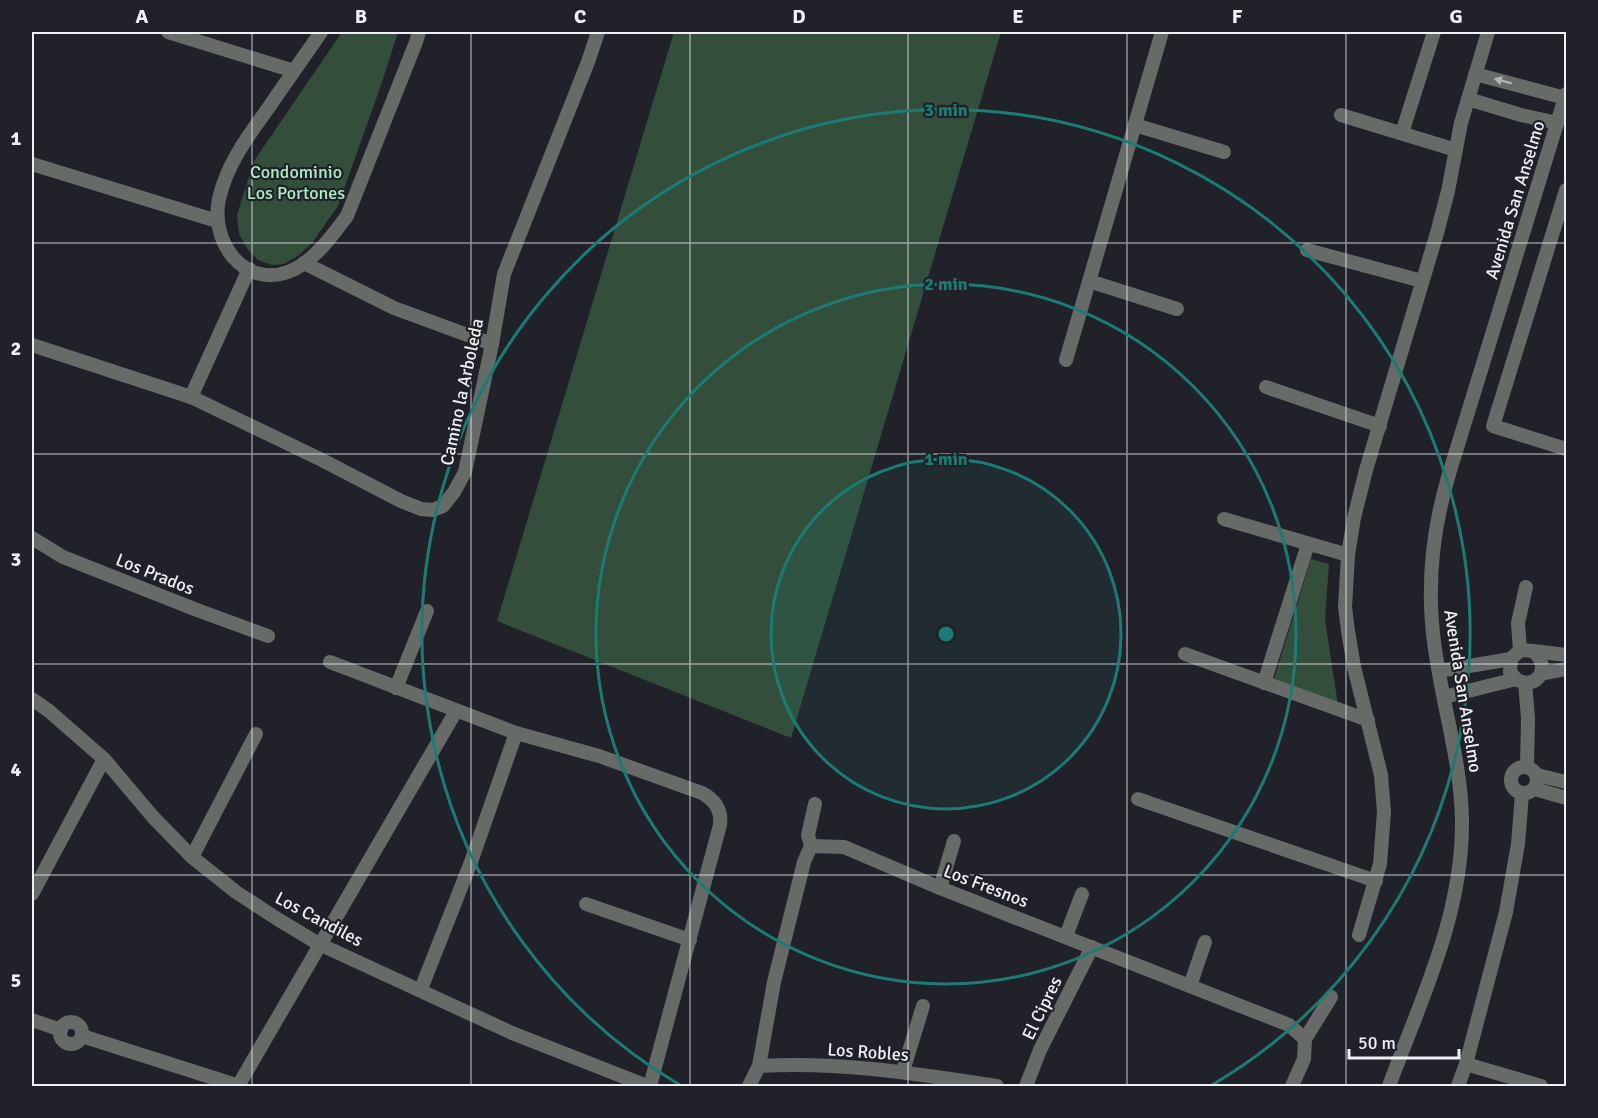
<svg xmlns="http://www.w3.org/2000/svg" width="1598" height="1118" viewBox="0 0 1598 1118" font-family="Signika,sans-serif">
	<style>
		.green { fill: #334f3c }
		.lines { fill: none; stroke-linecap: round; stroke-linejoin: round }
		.street { stroke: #676b68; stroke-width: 14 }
		.oneway { fill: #b2b4b5 }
		.grid { fill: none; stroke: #efeff4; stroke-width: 1.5; stroke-opacity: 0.55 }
		.ring { fill: none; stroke: #1a7c75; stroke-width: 3 }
		.labels { text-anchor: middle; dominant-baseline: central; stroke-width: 4.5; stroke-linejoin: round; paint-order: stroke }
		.park-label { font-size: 18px; fill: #adeec1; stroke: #212229 }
		.street-label { font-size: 18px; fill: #efeff4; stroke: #212229 }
		.centre { fill: #1a7c75; stroke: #212229; stroke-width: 3 }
		.ring-label { font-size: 18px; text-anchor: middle; font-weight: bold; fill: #1a7c75; stroke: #212229; stroke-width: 4.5; stroke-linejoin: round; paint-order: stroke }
		.neatline { fill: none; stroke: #efeff4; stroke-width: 2 }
		.grid-label { font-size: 20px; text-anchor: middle; font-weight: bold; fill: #efeff4 }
	</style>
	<rect width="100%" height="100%" fill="#212229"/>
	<g class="green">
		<polygon points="342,32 398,32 381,85 338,206 312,243 299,255 284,264 272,265 258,260 248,250 239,234 237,215 254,161"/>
		<polygon points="674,32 1001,32 791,738 497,621"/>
		<polygon points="1311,559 1329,564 1325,620 1338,705 1274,679"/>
	</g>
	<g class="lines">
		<g class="street">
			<polyline points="168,32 294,71"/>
			<path d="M321,32C304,57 286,82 269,107C249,135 227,163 219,199C210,240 242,288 288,272C313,263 332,236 347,216L416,42L419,32"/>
			<polyline points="1475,74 1565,98"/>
			<polyline points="1468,99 1521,115 1557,123"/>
			<polyline points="1341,115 1456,150"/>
			<polyline points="1135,125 1224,152"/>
			<polyline points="1402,133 1434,32"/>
			<polyline points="32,164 217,221"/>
			<polyline points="1566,190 1493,426 1566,449"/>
			<polyline points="1307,250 1422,281"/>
			<polyline points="304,263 394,308 492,344"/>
			<polyline points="1089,281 1177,309"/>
			<polyline points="32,345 191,397 322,460 401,501 421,509 433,510 443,506 454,492 465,472 492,344 504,274 588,62 598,32"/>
			<polyline points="1066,360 1162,32"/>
			<polyline points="1266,387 1380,426"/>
			<polyline points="191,397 249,269"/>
			<polyline points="1224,519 1348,555"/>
			<polyline points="32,538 63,557 197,610 268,636"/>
			<polyline points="1520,650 1518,623 1526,587"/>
			<polyline points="1533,651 1566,655"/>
			<polyline points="1185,654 1368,720"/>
			<path d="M330,662L516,733L599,756L702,793C715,800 722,810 720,825L650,1086"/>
			<polyline points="1439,671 1511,659"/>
			<polyline points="1541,674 1566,669"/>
			<polyline points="1264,683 1308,544"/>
			<polyline points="1525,683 1528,718 1527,767"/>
			<polyline points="396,688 427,611"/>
			<path d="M1444,697L1516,679C1536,692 1553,667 1533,651L1520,650L1511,659L1510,672L1516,679"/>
			<polyline points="32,699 49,711 104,759 153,817 192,857 236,892 279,920 319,944 512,1033 647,1086"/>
			<circle cx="1524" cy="780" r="13"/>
			<polyline points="1537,775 1566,782"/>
			<polyline points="1535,789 1566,798"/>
			<polyline points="1138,799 1376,881"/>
			<polyline points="811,846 808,835 815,804"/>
			<polyline points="192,857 256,734"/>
			<polyline points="940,888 954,841"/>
			<polyline points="32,894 104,759"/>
			<polyline points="586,904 690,940"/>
			<polyline points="1359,935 1380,864 1384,812 1381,775 1354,667 1348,631 1345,607 1348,555 1354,518 1366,470 1437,233 1448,191 1461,123 1488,32"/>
			<polyline points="1066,936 1082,894"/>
			<polyline points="1190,986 1205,942"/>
			<polyline points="421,989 471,862 516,733"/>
			<polyline points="32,1020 61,1030"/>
			<circle cx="71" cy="1033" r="11"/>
			<polyline points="82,1036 239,1086"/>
			<polyline points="1305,1039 1331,997"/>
			<polyline points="1466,1064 1541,1086"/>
			<polyline points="759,1066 774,982 804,862 811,846 844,847 940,888 1289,1025 1305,1039 1304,1059 1292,1086"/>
			<polyline points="903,1071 923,1006"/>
			<polyline points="238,1086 456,711"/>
			<path d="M749,1086L759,1066C839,1061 918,1074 997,1086"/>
			<polyline points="1026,1086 1040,1050 1092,947"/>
			<path d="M1389,1086C1421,999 1463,915 1462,820C1461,762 1443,707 1435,649C1426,590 1432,531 1449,474L1566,94"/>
			<polyline points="1458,1086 1466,1064 1506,912 1518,844 1522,794"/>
		</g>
	</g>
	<defs><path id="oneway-solid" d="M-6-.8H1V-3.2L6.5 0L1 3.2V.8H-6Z" transform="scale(1.5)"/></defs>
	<use class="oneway" href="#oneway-solid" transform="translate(1503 81) rotate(-165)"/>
	<path class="grid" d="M252,32V1086M471,32V1086M690,32V1086M908,32V1086M1127,32V1086M1346,32V1086M32,243H1566M32,454H1566M32,664H1566M32,875H1566"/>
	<circle cx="946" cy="634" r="175" fill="#1a7c75" fill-opacity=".12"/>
	<g class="ring">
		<circle cx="946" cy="634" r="175"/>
		<circle cx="946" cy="634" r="350"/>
		<path d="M680 1085A524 524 0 1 1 1212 1085"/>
	</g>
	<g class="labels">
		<g class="park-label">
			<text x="296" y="172">Condominio<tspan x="296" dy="21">Los Portones</tspan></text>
		</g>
		<g class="street-label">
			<text transform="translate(1515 200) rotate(-73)">Avenida San Anselmo</text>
			<text transform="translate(462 392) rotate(-78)">Camino la Arboleda</text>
			<text transform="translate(155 574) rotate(22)">Los Prados</text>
			<text transform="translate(1463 691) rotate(81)">Avenida San Anselmo</text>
			<text transform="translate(986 886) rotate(21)">Los Fresnos</text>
			<text transform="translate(319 919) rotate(28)">Los Candiles</text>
			<text transform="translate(1042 1008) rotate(-64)">El Cipres</text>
			<text transform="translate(868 1052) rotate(4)">Los Robles</text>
		</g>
	</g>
	<circle cx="946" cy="634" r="9" class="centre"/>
	<g class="ring-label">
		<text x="946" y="116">3 min</text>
		<text x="946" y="290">2 min</text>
		<text x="946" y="465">1 min</text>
	</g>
	<rect width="1598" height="1118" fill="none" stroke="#212229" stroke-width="66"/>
	<path d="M1349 1049v9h110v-9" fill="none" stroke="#efeff4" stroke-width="3"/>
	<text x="1358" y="1049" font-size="18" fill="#efeff4" stroke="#212229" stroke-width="4.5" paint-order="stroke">50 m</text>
	<rect x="33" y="33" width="1532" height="1052" class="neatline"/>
	<g class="grid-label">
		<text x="142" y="23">A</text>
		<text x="361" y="23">B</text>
		<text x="580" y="23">C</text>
		<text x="799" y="23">D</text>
		<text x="1018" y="23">E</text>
		<text x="1237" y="23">F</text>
		<text x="1456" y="23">G</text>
		<text x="16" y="145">1</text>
		<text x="16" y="355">2</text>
		<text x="16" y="566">3</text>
		<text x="16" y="776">4</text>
		<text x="16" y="987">5</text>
	</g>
</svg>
